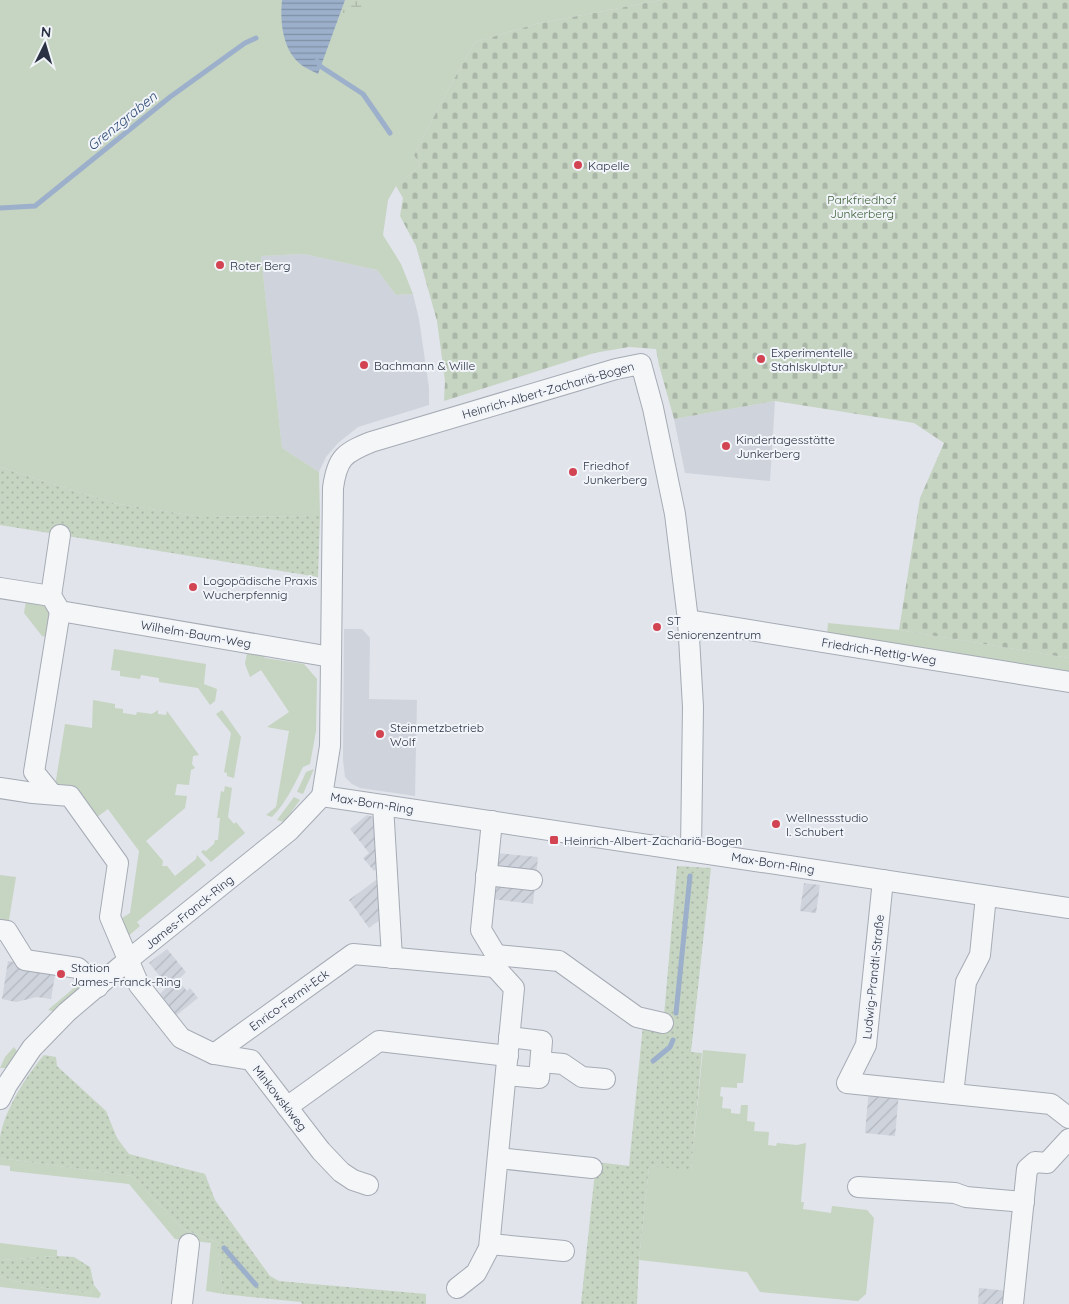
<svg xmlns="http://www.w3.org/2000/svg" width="1069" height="1304" viewBox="0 0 1069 1304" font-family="Quicksand,sans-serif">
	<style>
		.built { fill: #cfd3dc }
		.industrial { fill: url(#industrial-furrows) }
		.grass { fill: #c6d4c2 }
		.wetland { fill: url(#wetland-marsh) }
		.cemetery { fill: url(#cemetery-stones) }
		.park { fill: url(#park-dots) }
		.water { fill: url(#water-rules) }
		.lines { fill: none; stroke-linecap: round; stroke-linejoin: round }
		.stream { stroke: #9cb0cb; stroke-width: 5 }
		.minor-casing { stroke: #a6abb5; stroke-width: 22 }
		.minor { stroke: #f4f6f8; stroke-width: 20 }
		.poi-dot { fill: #d24452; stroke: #f1f4f8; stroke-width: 2 }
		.labels { text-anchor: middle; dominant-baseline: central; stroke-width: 4; stroke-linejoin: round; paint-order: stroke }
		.poi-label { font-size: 12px; fill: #293143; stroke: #f1f4f8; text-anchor: start }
		.park-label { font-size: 12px; fill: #3c5f36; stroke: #f1f4f8 }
		.street-label { font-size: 12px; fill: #293143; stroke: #f1f4f8 }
		.water-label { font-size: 14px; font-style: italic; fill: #324e78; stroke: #f1f4f8 }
	</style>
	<defs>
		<pattern id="industrial-furrows" width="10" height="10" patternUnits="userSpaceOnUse" patternTransform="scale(1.25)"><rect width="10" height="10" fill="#cfd3dc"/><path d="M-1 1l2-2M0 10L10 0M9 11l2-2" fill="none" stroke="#b2b6be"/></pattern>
		<pattern id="wetland-marsh" width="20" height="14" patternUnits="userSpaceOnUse" patternTransform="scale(1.25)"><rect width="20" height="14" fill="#c6d4c2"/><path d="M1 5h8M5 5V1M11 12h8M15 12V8" fill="none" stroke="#aab6a8"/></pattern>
		<pattern id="cemetery-stones" width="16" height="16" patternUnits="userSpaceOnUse" patternTransform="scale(1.25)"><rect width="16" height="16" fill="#c6d4c2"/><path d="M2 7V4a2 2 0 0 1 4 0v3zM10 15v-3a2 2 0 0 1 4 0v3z" fill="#aab6a8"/></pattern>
		<pattern id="park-dots" width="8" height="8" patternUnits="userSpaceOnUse" patternTransform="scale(1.25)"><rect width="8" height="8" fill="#c6d4c2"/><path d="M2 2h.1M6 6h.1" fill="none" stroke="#aab6a8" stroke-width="1.8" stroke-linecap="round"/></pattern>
		<pattern id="water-rules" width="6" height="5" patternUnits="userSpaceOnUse" patternTransform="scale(1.25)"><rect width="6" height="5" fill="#9cb0cb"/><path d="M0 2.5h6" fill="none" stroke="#7f90a6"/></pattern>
	</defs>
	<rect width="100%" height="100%" fill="#e1e4ea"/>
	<g class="built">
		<polygon points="304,254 377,270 396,295 413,294 419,319 429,388 429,405 358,427 338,443 326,457 319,472 282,448 261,256"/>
		<polygon points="775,401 770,481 685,473 674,419"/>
		<polygon points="344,629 362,629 370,638 369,699 417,700 415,796 360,788 352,784 345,777 343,760"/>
	</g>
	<g class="industrial">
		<polygon points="367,815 380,819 383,864 374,871 363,858 369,853 350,829"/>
		<polygon points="496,853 538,857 533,904 492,899"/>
		<polygon points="376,880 379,885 386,915 369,928 349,900"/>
		<polygon points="804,883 820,885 816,913 800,911"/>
		<polygon points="167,949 186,972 178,980 187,991 190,988 198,998 173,1018 165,1009 169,1005 160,994 168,986 149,963"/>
		<polygon points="8,961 56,969 51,999 37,997 16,1002 2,999"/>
		<polygon points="869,1089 899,1092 895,1136 865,1133"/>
		<polygon points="979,1288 1009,1291 1006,1304 978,1304"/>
	</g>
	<g class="grass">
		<polygon points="0,0 661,0 536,24 475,42 444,97 414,155 420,166 396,186 388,200 383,235 401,264 413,294 396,295 377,270 304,254 261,256 282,448 319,472 320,516 202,517 113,503 0,467"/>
		<polygon points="26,601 45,603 50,610 46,637 42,636 24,613"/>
		<polygon points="828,623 899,630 1069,658 1069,672 827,635"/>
		<polygon points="114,649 206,664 204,684 217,689 215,701 210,705 198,688 159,682 159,678 141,675 140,679 120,676 120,671 111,670"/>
		<path d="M250,651L262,653L265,658L304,664L317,679L316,731L310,764L303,767C294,785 286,803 272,817L266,815L276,807L289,731L267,727L289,712L261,670L250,677L245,664L247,653Z"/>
		<polygon points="93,700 115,704 115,708 123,709 123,713 136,715 137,712 152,714 158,710 158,714 166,715 167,711 199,755 193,756 192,764 195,768 191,770 189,785 177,784 175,795 187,796 185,808 146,841 163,861 162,866 167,866 175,876 196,859 197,855 206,865 137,922 140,926 126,938 119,920 130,913 139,851 108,809 97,817 78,789 55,786 65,724 92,728"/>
		<polygon points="222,710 241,737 234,778 227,776 227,773 224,772 231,733 216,714"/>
		<polygon points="314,769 303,794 297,792 306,772"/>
		<polygon points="225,786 232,788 228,817 234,824 236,822 245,833 211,862 201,852 203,850 206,851 214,844 215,840 218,840 220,818 217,818 221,791 224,792"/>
		<polygon points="294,797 300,800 284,822 277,820"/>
		<polygon points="0,875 16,877 8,926 0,925"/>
		<polygon points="81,982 83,990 56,1012 48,1010"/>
		<polygon points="14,1047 18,1053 8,1068 0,1068 5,1057"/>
		<polygon points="703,1050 746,1054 743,1083 737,1083 737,1088 721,1087 720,1096 723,1097 722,1108 731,1109 731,1113 740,1114 741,1105 748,1105 747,1121 755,1122 754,1131 769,1132 768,1145 776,1146 777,1143 797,1145 806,1143 801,1202 804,1202 803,1209 831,1213 832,1206 867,1210 874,1218 866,1294 858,1301 760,1292 747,1272 639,1260 649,1166 691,1169"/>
		<polygon points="0,1158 132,1176 183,1229 217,1242 223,1294 206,1291 211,1243 175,1239 129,1184 10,1171 10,1166 0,1165"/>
		<polygon points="0,1243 57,1250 57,1256 0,1260"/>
		<path d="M0,1276C31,1288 57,1290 90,1293L94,1285L101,1294L99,1298L0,1287Z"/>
	</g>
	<polygon class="wetland" points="345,0 377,0 361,13 340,13"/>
	<polygon class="cemetery" points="661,0 1069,0 1069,658 899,630 920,498 944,443 914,423 775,401 674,419 659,365 656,349 629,347 594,353 444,401 445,381 437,321 416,246 400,216 403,198 396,186 420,166 414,155 444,97 475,42 536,24"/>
	<g class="park">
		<polygon points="0,467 113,503 202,517 320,516 318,577 0,525"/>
		<polygon points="677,866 711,868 691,1052 702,1053 691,1170 649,1166 639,1260 637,1304 581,1304 596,1162 629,1166 643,1025 663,1027"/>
		<path d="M44,1055L56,1057L57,1066L106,1111L117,1138L129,1154L205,1174L215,1200L270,1276L279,1281L426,1294V1304H302L301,1302L223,1294L217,1242L183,1229L132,1176L0,1158C0,1152 0,1145 0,1138C4,1111 26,1076 44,1055Z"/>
		<path d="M57,1256L74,1257L90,1267L94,1285L90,1293C57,1290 31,1288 0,1276V1260Z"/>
	</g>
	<path class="water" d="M282,0H345L318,74C311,70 302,67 297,61C282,46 280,19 282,0Z"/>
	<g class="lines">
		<g class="stream">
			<polyline points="317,61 320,66 363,94 390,133"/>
			<polyline points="0,208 35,206 170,97 245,43 256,38"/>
			<polyline points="676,1013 690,876"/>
			<polyline points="653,1061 670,1047 673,1040"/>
			<polyline points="224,1248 256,1285"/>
		</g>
		<g class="minor-casing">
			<g id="minor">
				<polyline points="0,588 51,596 60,611 331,657"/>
				<polyline points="51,596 60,535"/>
				<polyline points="688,620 1069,682"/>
				<polyline points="0,788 33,793 70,796 118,863 110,917 139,985 181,1038 214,1054 251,1060 321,1151 341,1172 353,1180 368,1185"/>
				<polyline points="52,794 34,772 60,611"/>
				<path d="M322,796L330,746L333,488C337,458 344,453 371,442L616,369L641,364L653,408L675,514L688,620L693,707L691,850"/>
				<polyline points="322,796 1069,908"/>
				<polyline points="383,805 392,958"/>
				<polyline points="486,875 532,880"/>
				<polyline points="883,880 866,1045 847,1083 1051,1104 1069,1118"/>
				<polyline points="0,930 7,931 25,960 78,968 98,987"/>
				<polyline points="496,955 559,961 637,1017 663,1023"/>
				<polyline points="214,1054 353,954 495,967"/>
				<polyline points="541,1062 563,1064 582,1077 605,1079"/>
				<polyline points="506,1075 539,1078 542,1041 509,1037"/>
				<polyline points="953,1094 966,982 980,955 986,896"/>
				<polyline points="0,1099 7,1085 32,1048 67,1012 127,961 289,831 322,796"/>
				<polyline points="287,1107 379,1041 508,1056"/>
				<polyline points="498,1158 592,1168"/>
				<polyline points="858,1187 955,1193 966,1197 1024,1202"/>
				<polyline points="490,1244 564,1251"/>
				<polyline points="457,1288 476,1273 489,1248 514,988 495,967 496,955 481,930 492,821"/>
				<polyline points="182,1304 189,1244"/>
				<polyline points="1013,1304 1027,1169 1035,1162 1047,1163 1069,1139"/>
			</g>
		</g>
		<use href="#minor" class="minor"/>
	</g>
	<g class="poi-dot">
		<circle cx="578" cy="165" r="5"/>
		<circle cx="220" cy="265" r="5"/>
		<circle cx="761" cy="359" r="5"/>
		<circle cx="364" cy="365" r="5"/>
		<circle cx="726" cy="446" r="5"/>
		<circle cx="573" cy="472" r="5"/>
		<circle cx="193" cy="587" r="5"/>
		<circle cx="657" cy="627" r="5"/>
		<circle cx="380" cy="734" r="5"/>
		<circle cx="776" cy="824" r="5"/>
		<rect x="549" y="835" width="10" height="10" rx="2.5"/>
		<circle cx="61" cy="974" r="5"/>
	</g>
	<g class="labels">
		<g class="poi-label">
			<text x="588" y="165">Kapelle</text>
			<text x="230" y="265">Roter Berg</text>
			<text x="771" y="352">Experimentelle<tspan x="771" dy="14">Stahlskulptur</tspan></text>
			<text x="374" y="365">Bachmann &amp; Wille</text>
			<text x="736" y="439">Kindertagesstätte<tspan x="736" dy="14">Junkerberg</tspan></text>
			<text x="583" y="465">Friedhof<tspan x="583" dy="14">Junkerberg</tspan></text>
			<text x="203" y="580">Logopädische Praxis<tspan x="203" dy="14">Wucherpfennig</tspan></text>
			<text x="667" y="620">ST<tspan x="667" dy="14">Seniorenzentrum</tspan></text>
			<text x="390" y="727">Steinmetzbetrieb<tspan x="390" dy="14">Wolf</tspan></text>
			<text x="786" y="817">Wellnessstudio<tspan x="786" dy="14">I. Schubert</tspan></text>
			<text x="564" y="840">Heinrich-Albert-Zachariä-Bogen</text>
			<text x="71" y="967">Station<tspan x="71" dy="14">James-Franck-Ring</tspan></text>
		</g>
		<g class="park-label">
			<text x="862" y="199">Parkfriedhof<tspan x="862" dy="14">Junkerberg</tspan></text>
		</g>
		<g class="street-label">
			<text transform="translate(548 390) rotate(-16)">Heinrich-Albert-Zachariä-Bogen</text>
			<text transform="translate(196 634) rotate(10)">Wilhelm-Baum-Weg</text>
			<text transform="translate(879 651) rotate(9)">Friedrich-Rettig-Weg</text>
			<text transform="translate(372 803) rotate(9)">Max-Born-Ring</text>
			<text transform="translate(773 863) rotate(9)">Max-Born-Ring</text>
			<text transform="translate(189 912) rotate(-39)">James-Franck-Ring</text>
			<text transform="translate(873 977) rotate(-84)">Ludwig-Prandtl-Straße</text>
			<text transform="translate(289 1000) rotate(-36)">Enrico-Fermi-Eck</text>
			<text transform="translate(280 1098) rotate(52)">Minkowskiweg</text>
		</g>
		<g class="water-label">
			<text transform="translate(122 121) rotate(-39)">Grenzgraben</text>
		</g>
	</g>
	<g transform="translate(45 45) rotate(5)" stroke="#f1f4f8" stroke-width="4" paint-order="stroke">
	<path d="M0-4L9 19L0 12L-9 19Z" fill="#293143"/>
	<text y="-8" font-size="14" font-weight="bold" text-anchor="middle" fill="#293143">N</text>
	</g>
</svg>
